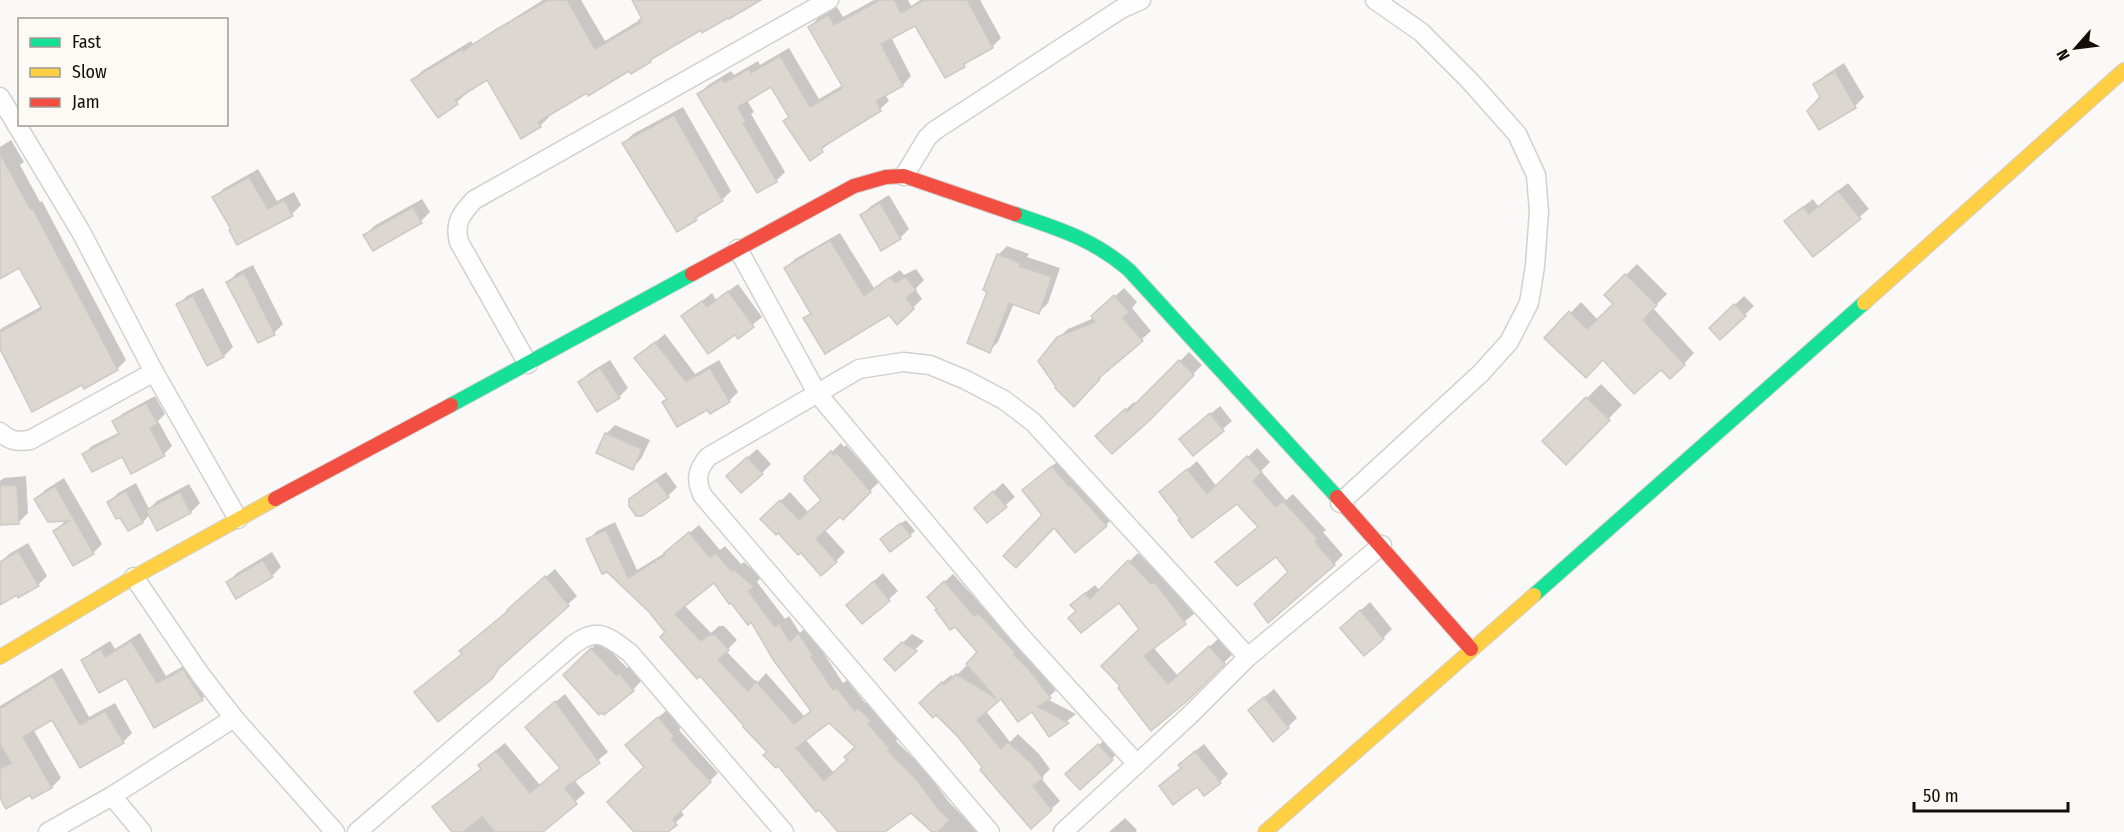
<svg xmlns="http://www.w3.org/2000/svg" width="2124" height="832" viewBox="0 0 2124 832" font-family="'Fira Sans Condensed',sans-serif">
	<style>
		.shadow { fill: #0003; fill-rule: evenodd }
		.building { fill: #dcd7d0; stroke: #cdc9c4; stroke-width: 1.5; fill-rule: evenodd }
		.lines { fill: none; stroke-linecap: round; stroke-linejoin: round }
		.street-casing { stroke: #d4d0cb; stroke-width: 21 }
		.fast-casing { stroke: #d4d0cb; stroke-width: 16 }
		.slow-casing { stroke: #d4d0cb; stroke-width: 16 }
		.jam-casing { stroke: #d4d0cb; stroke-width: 16 }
		.street { stroke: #fefefe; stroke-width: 18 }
		.fast { stroke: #16e098; stroke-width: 14 }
		.slow { stroke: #ffcf43; stroke-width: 14 }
		.jam { stroke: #f24e42; stroke-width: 14 }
	</style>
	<rect width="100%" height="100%" fill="#fbf9f7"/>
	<g class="shadow">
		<polygon points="543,0 581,0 605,41 643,18 634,0 754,0 701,28 657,54 650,61 632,72 630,69 587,91 548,115 549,117 540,126 487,78 465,92 466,94 457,102 438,116 413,80 422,71 471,41 473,44"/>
		<polygon points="874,0 908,0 911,6 920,0 980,0 1001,38 992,47 972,57 964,65 946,76 915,24 891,37 911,76 903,85 885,94 889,101 880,109 831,142 810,159 790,116 772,85 747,100 754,112 751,114 785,172 776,181 758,191 699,94 708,85 731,71 734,75 758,61 760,65 789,48 819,99 843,85 810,27 818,18 837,7 843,17"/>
		<polygon points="1844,63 1864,97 1855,106 1819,128 1822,97 1815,85 1824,76"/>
		<polygon points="683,107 731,191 722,200 677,230 624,143 633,134"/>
		<polygon points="11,140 24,162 20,165 40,202 42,201 126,360 117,369 82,383 0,348 0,330 2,328 42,306 20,266 0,277 0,147"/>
		<polygon points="258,169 277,201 294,192 301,205 292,214 232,229 214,198 223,189"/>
		<polygon points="1848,183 1869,209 1813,255 1795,213 1813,199 1818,206"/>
		<polygon points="889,195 909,229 900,238 862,215 871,206"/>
		<polygon points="422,199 430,212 421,221 365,235 374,226"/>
		<polygon points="840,233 874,288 900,270 904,275 916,269 924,280 915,289 922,299 897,323 889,313 805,319 812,312 786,268 795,259"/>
		<polygon points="1007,246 1029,254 1027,257 1060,268 1048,303 1039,312 1014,303 998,342 989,351 989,291 998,255"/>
		<polygon points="1637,264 1667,294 1653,308 1694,353 1684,364 1661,367 1603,358 1546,338 1581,302 1598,320 1615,304 1606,295"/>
		<polygon points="253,265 283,324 274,333 228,282 237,273"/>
		<polygon points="738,284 762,317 738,337 735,333 683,316 712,293 716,300"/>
		<polygon points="203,288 233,347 224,356 208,364 178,305 187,296"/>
		<polygon points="1124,288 1137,302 1132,308 1151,331 1108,369 1074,404 1058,338 1068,329 1094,318 1102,308"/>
		<polygon points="1744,296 1754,306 1720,338 1711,328"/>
		<polygon points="665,334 695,374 719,360 738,392 729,401 708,408 668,398 636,358"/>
		<polygon points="1189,352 1202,365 1148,420 1106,427 1134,402 1137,405"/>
		<polygon points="610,360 628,388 619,397 580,382 589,373"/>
		<polygon points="1601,384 1622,405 1566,462 1544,441"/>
		<polygon points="155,396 165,414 158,421 172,446 164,454 132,472 122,454 84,454 92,446 120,432 114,422 122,414"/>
		<polygon points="1220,406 1232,421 1193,454 1181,439"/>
		<polygon points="615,425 650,440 641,459 632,468 606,434"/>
		<polygon points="841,443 844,447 846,445 879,482 843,518 840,515 824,529 845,552 836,561 778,531 762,519 790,492 808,512 823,499 806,477"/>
		<polygon points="1257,448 1270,462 1261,471 1286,500 1293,494 1326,530 1323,532 1343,555 1334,564 1290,572 1276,555 1226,553 1259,526 1237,502 1182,518 1161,492 1197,461 1217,487"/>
		<polygon points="757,449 771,464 762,473 737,467"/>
		<polygon points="1062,458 1115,516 1106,525 1055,526 1044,515 1033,481"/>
		<polygon points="666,472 677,487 668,496 630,500 640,490"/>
		<polygon points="26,476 28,513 19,522 0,523 0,481 4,478"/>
		<polygon points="64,478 102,544 93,553 55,531 66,520 36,499 45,490"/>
		<polygon points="136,483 149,509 157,501 189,484 200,503 191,512 158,529 150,514 143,522 128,529 109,502 118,493"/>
		<polygon points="1003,483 1015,497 987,521 985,499"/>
		<polygon points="906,520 915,531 891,550 886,535"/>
		<path d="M615,522L637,570L668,551L699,525L720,550L725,546L741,564L744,562L761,577L757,582L785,619L789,616L800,633L808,625L821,645L819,646L843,683L847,680L865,703L868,700L879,711L876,714L898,739L896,741L925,770L948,801L978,832H934L911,811L885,832H840L769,752L588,540L597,531ZM715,581L752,620L812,710L804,716L766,673L757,683L726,651L737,640L724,626H719L711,633L684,605ZM829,721L857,747L849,760L834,773L805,739Z"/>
		<polygon points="28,543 47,576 38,585 0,603 0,563 9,554"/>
		<polygon points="272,552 281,567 272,576 228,582 237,573"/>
		<polygon points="1138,553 1161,576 1165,574 1194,614 1153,647 1178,676 1219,638 1233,654 1186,699 1151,729 1141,629 1119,600 1077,611 1081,596 1095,585 1100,591"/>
		<polygon points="555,569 577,596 505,661 491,677 461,651"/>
		<polygon points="883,573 898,591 863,622 857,596"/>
		<polygon points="953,574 984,608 987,605 1058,688 1047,699 1076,714 1049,735 1032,710 1002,697 986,711 1010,742 1018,734 1039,754 1050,769 1041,778 1060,801 1051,809 984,767 929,694 951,675 954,678 966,666 973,670 979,652 937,589"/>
		<polygon points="1370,602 1392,629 1383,638 1351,619"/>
		<polygon points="140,633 166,676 192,661 211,690 202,699 83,661 92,652 110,641 115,649"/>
		<polygon points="912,634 924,641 895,669 895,650"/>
		<polygon points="600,640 627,668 629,666 641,681 633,690 565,675"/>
		<polygon points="62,668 89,717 115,703 132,733 123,742 53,718 33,729 61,778 52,787 33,797 31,793 0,795 0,706"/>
		<polygon points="1274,689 1297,718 1288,727 1258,702"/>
		<polygon points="565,694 608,752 574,780 585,793 540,832 454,832 443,799 482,768 489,756 505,743 540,785 561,767 536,718"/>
		<polygon points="667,710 681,727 679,730 718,773 680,810 684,815 665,832 636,832 646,767 635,737"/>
		<polygon points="1108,737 1120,750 1112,759 1076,765"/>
		<polygon points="1204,744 1228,774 1220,782 1197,785 1183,768 1188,757"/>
		<polygon points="1125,818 1137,830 1136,832 1109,832"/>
	</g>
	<g class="building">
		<polygon points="548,0 567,0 595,49 640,23 639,20 642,19 632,0 761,0 729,19 728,18 702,33 701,30 650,60 651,62 631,74 629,71 588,96 587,93 538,122 541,127 521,139 487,80 455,100 458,104 438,118 411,80 462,49 463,51 497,29"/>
		<polygon points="880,0 894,0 901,13 924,0 967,0 993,48 964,64 965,67 945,78 915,26 881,44 903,86 876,101 881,111 821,148 823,152 810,161 783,121 789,117 771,87 738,107 746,122 743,123 777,182 757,193 697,94 722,79 724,83 749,69 751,73 780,56 810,107 841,89 842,86 808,27 828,15 834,25"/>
		<polygon points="1835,71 1856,108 1819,130 1807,111 1820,97 1813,84"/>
		<polygon points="674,115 723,201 695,218 697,220 677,232 622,143"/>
		<polygon points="0,154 31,210 33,209 118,370 84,389 82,385 32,412 0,349 0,332 42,309 19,268 0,279"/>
		<polygon points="249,177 268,209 284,200 293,216 237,245 229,230 231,229 212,197"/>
		<polygon points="1838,191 1861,219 1813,257 1784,221 1803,207 1809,214"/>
		<polygon points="880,203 901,239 881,251 860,215"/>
		<polygon points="413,207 422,223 373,251 363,235"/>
		<polygon points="830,240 864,296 890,277 895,283 906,277 916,290 906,298 914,309 897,325 889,315 825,354 803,318 811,314 784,268"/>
		<polygon points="997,254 1021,263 1019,266 1052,277 1039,314 1009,303 990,353 967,343 987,292 983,290"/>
		<polygon points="244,273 275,335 258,343 226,282"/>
		<polygon points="1625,274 1657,305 1643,320 1685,365 1670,379 1661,370 1634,394 1603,360 1586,378 1544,338 1569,311 1587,329 1613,304 1604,295"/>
		<polygon points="728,291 754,327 738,339 735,335 708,354 681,316 702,301 707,307"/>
		<polygon points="1114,295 1129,312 1123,318 1143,341 1099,378 1100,379 1074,407 1055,388 1056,387 1038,361 1057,337 1095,322 1091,316"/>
		<polygon points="193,296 224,357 207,366 176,304"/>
		<polygon points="1734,304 1746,316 1720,340 1709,328"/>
		<polygon points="655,342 686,382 710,368 730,402 710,414 707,410 677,427 662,402 667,399 634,358"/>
		<polygon points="1179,360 1194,375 1150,420 1112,454 1095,436 1125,409 1127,412"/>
		<polygon points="600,368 620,398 597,412 578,382"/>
		<polygon points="1586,397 1610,420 1566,465 1542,441"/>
		<polygon points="146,403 158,424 150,428 165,456 131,474 122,457 92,472 82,454 119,434 112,421"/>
		<polygon points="1210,413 1224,431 1193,456 1179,439"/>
		<polygon points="605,433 642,449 633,470 596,453"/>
		<polygon points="831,451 834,455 837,453 871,492 843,520 840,517 816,539 837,562 821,576 801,553 798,555 778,533 776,535 760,519 780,500 799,520 821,500 804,480 806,479 804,477"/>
		<polygon points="1247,456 1262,472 1253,481 1276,507 1283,501 1318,539 1315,542 1335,565 1268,623 1254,604 1288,572 1276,557 1237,586 1215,562 1258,527 1237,504 1192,538 1178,520 1180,519 1159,492 1187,469 1207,494"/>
		<polygon points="747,457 763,474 741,493 726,476"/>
		<polygon points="1052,466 1069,487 1070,485 1107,526 1075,553 1054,528 1016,568 1003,556 1042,515 1022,490"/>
		<polygon points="656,480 669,497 642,516 636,516 629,506 629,499"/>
		<polygon points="17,485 19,524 0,525 0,486"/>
		<polygon points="55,486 94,554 73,566 53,531 69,521 48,522 34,499"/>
		<polygon points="126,491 143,523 128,531 120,518 116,519 107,502"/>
		<polygon points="993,491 1007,507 987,523 974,508"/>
		<polygon points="180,492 191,513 157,531 146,510"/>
		<polygon points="901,523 911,536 890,552 880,539"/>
		<path d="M606,530L628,578L665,555L664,553L689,532L710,558L716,553L732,572L734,570L754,587L748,591L775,627L779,624L790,642L798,633L813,655L811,657L833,690L837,688L855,711L858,708L871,721L868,724L890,749L888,751L916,779L939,810L950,820L938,832H932L911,813L885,832H838L819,810L816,812L778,766L776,768L763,755L767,752L743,727L744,726L700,676L697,679L660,637L665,632L649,612L607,572L602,574L586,539ZM714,583L729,604L731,603L748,625L751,622L774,661L811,711L794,724L756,681L748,691L718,660L729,650L715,635H709L701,641L675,614ZM829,723L855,747L844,757L847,760L824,781L796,748Z"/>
		<polygon points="18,551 39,586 18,598 17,595 0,605 0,562"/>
		<polygon points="263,560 273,577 236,599 226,582"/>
		<polygon points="1128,560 1151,584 1155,582 1186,624 1144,656 1168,684 1209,646 1225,664 1187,701 1151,731 1118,688 1120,686 1101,666 1139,629 1119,603 1081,633 1068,618 1076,611 1070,605 1085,593 1090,599"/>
		<polygon points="545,576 569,606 499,668 492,679 438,722 414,692 462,654 459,651 508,611 507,610"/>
		<polygon points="874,581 890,601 862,624 846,605"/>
		<polygon points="944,581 974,616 978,613 1015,652 1013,654 1030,671 1051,698 1038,707 1069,723 1049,737 1032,712 1018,722 1001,699 977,720 1001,749 1008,742 1031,763 1043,778 1033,786 1052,810 1031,829 980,770 982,767 958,737 936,715 933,718 919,703 942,682 944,685 956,674 996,698 966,664 977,652 955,627 950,630 935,610 937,609 927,597"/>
		<polygon points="1360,610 1384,639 1364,656 1340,628"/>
		<polygon points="131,641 157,683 183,669 203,700 154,728 126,678 99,693 81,660 101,649 105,657"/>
		<polygon points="902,642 917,651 895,671 884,659"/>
		<polygon points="591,648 617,676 620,674 634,691 604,715 602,713 599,715 563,675"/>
		<polygon points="52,676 80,725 105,711 124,743 80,768 52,720 23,737 52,788 32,799 30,795 6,809 0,798 0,769 11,763 0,744 0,709"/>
		<polygon points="1264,697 1289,728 1273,742 1248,710"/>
		<polygon points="555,701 600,763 565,788 577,804 543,832 495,832 482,817 463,832 452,832 432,807 481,769 478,765 496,751 530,793 560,768 525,727"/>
		<polygon points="658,717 674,736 671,739 711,782 673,819 677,825 668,832 634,832 607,802 644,767 625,745"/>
		<polygon points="1098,744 1113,760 1080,790 1065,774"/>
		<polygon points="1195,751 1221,783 1204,796 1197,787 1173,805 1159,786 1181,768 1178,765"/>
	</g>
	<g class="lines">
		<g class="street-casing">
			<g id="street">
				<polyline points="0,97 81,232 154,372 238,519"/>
				<polyline points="904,176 927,138 934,131 1121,9 1141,0"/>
				<polyline points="738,249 817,393 1018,633 1137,764"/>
				<path d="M528,364L459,242C454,223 461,214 474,200L829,0"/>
				<path d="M0,432C10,441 16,442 30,440L154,372"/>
				<polyline points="1340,503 1481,373 1509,342 1529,303 1535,266 1539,211 1536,175 1517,134 1469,80 1421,32 1375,0"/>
				<polyline points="134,577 200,674 234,718 335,832"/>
				<polyline points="112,796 142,832"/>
				<polyline points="48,832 112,796 234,718"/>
				<path d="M357,832L573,645C598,626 607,636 630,653L784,832"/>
				<path d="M990,832L703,496C695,480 697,470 708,457L859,369L903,362L930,365L966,380L1004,400L1033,422L1248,657"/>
				<polyline points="1063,832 1191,714 1248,657 1382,545"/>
			</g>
		</g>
		<g class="fast-casing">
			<g id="fast">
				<path d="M1015,214C1059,229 1093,239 1129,270L1337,497"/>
				<polyline points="451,405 692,274"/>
				<polyline points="1534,595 1864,303"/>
			</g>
		</g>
		<g class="slow-casing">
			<g id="slow">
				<polyline points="1864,303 2124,70"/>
				<polyline points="0,657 134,577 275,499"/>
				<polyline points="1265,832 1534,595"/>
			</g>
		</g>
		<g class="jam-casing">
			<g id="jam">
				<polyline points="692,274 854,186 886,177 904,176 1015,214"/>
				<polyline points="1337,497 1471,649"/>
				<polyline points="275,499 451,405"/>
			</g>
		</g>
		<use href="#street" class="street"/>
		<use href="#fast" class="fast"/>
		<use href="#slow" class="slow"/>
		<use href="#jam" class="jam"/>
	</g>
	<rect x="18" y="18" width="210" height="108" fill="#fdfaf5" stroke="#a09c95" stroke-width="1.5"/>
	<rect x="30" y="38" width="30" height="9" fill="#16e098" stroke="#a09c95" stroke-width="1.5"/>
	<text x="72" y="48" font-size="18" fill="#140e06">Fast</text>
	<rect x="30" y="68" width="30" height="9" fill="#ffcf43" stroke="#a09c95" stroke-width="1.5"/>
	<text x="72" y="78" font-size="18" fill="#140e06">Slow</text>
	<rect x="30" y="98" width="30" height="9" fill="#f24e42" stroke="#a09c95" stroke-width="1.5"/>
	<text x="72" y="108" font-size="18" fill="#140e06">Jam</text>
	<g transform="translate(2076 48) rotate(242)" stroke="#fdfaf5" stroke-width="4.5" paint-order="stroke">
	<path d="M0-4.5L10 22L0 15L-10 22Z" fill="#140e06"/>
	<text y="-9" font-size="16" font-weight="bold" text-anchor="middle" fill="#140e06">N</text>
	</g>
	<path d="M1914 802v9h154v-9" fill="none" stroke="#140e06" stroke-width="3"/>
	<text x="1923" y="802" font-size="18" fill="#140e06" stroke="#fdfaf5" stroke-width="4.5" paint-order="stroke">50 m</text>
</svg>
